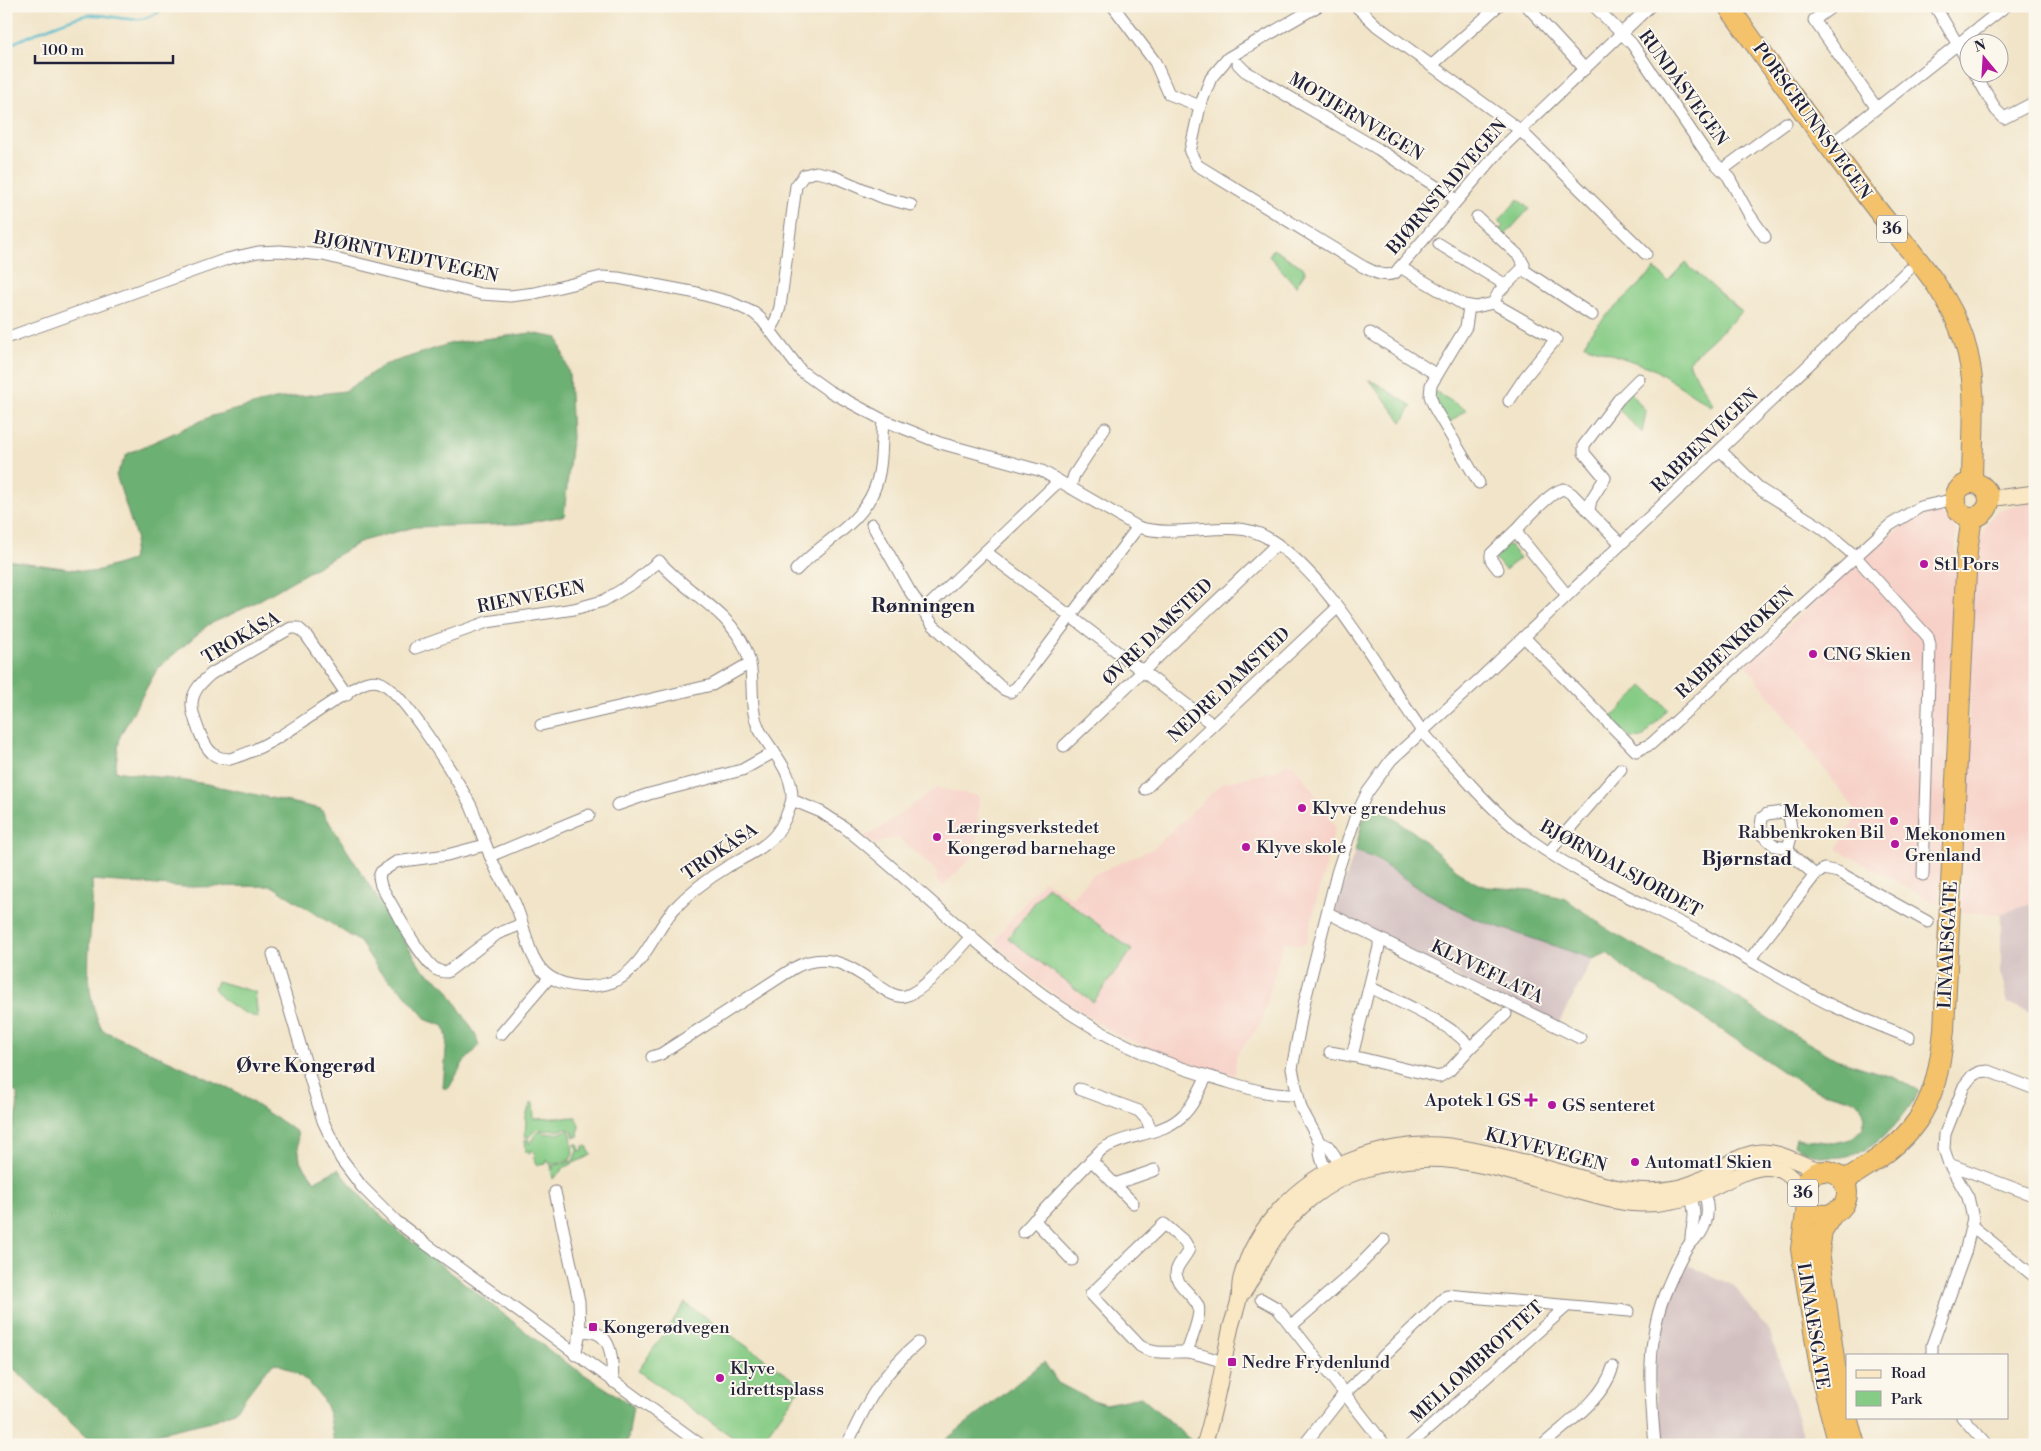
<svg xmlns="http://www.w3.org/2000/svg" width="2041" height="1451" viewBox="0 0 2041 1451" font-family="'Libre Bodoni',serif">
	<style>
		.built { fill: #f7d1c8 }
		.industrial { fill: #d2bfc0 }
		.green { fill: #87cc86; stroke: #547760 }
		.forest { fill: #6db073; stroke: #486957 }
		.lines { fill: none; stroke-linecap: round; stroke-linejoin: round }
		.stream { stroke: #4eb9cb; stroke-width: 2.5 }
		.street-casing { stroke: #8a8382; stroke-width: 13 }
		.secondary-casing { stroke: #8a8382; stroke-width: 17 }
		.highway-casing { stroke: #8a8382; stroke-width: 22 }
		.street { stroke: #fff; stroke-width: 11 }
		.secondary { stroke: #fae7c3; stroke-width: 15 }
		.highway { stroke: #f3c26a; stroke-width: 20 }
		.poi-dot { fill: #b5179e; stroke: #fbf7ec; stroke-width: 2 }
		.labels { text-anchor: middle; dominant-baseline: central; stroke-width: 4; stroke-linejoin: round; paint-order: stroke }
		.shield { fill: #fbf7ec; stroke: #636270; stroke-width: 1 }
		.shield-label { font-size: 16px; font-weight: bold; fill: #22223b }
		.street-label { font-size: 18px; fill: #22223b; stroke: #fbf7ec }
		.poi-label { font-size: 18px; fill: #22223b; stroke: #fbf7ec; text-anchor: start }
		.neighbourhood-label { font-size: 19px; font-weight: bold; fill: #22223b; stroke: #fbf7ec }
		.quarter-label { font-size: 20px; font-weight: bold; fill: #22223b; stroke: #fbf7ec }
	</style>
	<rect width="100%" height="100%" fill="#fbf7ec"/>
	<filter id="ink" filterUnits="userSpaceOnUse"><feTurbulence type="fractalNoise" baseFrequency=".02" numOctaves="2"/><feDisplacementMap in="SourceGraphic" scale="10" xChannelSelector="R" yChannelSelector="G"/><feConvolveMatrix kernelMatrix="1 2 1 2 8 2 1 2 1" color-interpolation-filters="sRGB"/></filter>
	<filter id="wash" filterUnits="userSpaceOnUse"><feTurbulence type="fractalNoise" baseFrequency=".0096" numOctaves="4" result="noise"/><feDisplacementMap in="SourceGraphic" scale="20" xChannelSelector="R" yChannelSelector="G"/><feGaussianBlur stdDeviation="1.12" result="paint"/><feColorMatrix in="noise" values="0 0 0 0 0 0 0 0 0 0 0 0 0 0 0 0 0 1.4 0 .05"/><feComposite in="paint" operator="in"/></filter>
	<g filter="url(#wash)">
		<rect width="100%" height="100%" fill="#f1e4c8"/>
		<g class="built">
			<polygon points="2035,501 2035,902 2001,914 1961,912 1974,585 1979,541 1989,520 1997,511"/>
			<polygon points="1934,513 1946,516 1955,524 1956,536 1956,578 1939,905 1837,849 1858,814 1746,665 1878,544 1917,517"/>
			<polygon points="1286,763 1294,765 1321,802 1335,827 1306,943 1301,945 1283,942 1262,1022 1236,1056 1235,1075 1208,1069 1151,1049 1115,1034 1037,982 998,946 995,939 1044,880 1072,898 1091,876 1154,848 1222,783 1275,771"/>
			<polygon points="936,788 979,796 976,853 943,886 936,880 937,873 933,868 899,838 888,839 875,845 864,836 878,830"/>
		</g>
		<g class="industrial">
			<polygon points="1355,851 1374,858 1420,889 1593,959 1556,1028 1335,913"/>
			<polygon points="2035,902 2035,1015 2008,1003 2001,973 2001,914"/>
			<polygon points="1688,1265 1734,1286 1770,1332 1806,1445 1660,1445 1654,1369 1659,1330 1668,1299"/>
		</g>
		<g class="green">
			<polygon points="1518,199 1529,209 1505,235 1499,230 1503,226 1498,222"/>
			<polygon points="1273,249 1304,268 1305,272 1296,286 1269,256"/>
			<polygon points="1685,263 1742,312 1688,362 1713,404 1711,406 1652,368 1585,345 1589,335 1603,319 1655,269 1668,281"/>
			<polygon points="1369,379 1412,406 1402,422"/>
			<path d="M1433,390L1466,410L1450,422C1439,418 1437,401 1433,390Z"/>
			<polygon points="1630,391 1646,412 1642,433 1617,408"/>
			<polygon points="1508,544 1520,558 1505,570 1494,557"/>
			<polygon points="1643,686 1668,709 1642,738 1631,739 1610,719"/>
			<polygon points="1047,886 1132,950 1093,1002 1008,938"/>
			<path d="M217,981L255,992L258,1018C240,1012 225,1004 214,988Z"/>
			<polygon points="533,1103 534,1119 576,1117 579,1125 578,1137 574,1137 573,1132 566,1128 558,1131 552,1129 547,1131 537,1129 529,1137 525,1137 526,1117 530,1104"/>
			<polygon points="567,1130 571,1133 573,1154 570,1160 550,1164 547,1160 546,1164 538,1165 533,1157 536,1156 532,1150 530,1150 530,1154 526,1152 525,1140 529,1139 528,1143 530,1143 536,1133 540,1131 547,1134 552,1132 558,1134"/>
			<polygon points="575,1144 578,1144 580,1151 583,1150 583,1146 587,1146 591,1155 565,1167 553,1179 551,1169 554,1168 550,1166 573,1161 577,1151"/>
			<polygon points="685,1303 802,1385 759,1445 744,1445 638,1371"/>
		</g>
		<g class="forest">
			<path d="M531,333L558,338L569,374L572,438L564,516L520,524L415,527L362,541L251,605L208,625L158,668L151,680L120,736L115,771L207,784L321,809L421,967L445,986L476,1035L479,1046L463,1063L449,1088H443L447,1038L444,1026L427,1020L401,990L380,972L360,942L272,886L184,887L92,880C95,934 77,977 102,1030L235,1091L297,1132L300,1161L315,1181L338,1169L367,1203L397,1230L559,1358L633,1406L627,1445H335C332,1436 332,1427 330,1418C324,1391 300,1372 275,1363L267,1369L234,1412L212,1421L142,1437L90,1441L6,1361V1146L17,1112L18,1095L6,1083V560L93,572L132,560L136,537L116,475L127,454L212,416L275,399L345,391L384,365L452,343Z"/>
			<path d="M1372,803L1415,833L1467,879L1487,887L1531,890L1566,899L1610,931L1673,967L1711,981L1788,1031L1836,1059L1895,1078L1919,1091C1893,1138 1848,1179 1794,1145L1796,1138L1833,1143L1851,1139L1863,1128L1865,1117L1861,1105L1854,1100L1815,1090L1786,1074L1710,1022L1626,969L1607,953L1593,959L1475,919L1420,889L1374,858L1355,851L1362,823Z"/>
			<polygon points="1044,1362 1058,1383 1087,1398 1106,1404 1141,1397 1194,1443 1194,1445 939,1445"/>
		</g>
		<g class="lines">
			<path class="stream" d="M6,46C25,38 71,16 89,15C118,13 139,31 166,6"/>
		</g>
	</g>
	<g filter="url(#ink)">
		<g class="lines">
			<g class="street-casing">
				<g id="street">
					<polyline points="1113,6 1155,62 1169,94 1200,106 1211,78 1228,58 1318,6"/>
					<polyline points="1356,6 1377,26 1520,130 1646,254"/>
					<polyline points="1527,6 1585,69"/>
					<polyline points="1594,6 1632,44 1709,157 1728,176 1749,214 1765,237"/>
					<polyline points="1833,6 1814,20 1876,107"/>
					<polyline points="1935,6 1968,62"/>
					<polyline points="1238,64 1245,71 1378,149 1457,200"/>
					<polyline points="1431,66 1498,6"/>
					<polyline points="1974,72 1996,110 2004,118 2035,102"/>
					<path d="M1200,106L1190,152L1197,165L1362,266C1372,271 1383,278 1395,273L1502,148L1650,6"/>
					<polyline points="1830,145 2006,6"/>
					<polyline points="1722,170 1786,123"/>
					<polyline points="1439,244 1506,285"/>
					<polyline points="1400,267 1464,305 1476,307 1493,303 1499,292 1522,269 1524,265 1519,256 1477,217"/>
					<polyline points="1522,269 1592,315"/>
					<polyline points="1493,303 1556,339 1525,377 1509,401"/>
					<polyline points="1469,307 1466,327 1431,385 1430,396 1435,409 1479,483"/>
					<polyline points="771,329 776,320 780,307 796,186 804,175 816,172 830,175 884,198 911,205"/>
					<polyline points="1370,333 1437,375"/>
					<path d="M6,338L227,259L258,252L280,251L323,255L481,294L510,296L535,293L601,277L618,278L697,293L730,302L754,313L762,320L801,371L829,391L883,420L940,443L1042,471L1138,527C1180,540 1233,517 1266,537C1327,572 1379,671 1420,728C1432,745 1448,760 1462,775C1483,799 1506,823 1532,841C1583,878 1650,906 1706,936C1749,958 1790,985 1833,1006C1858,1017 1884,1027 1909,1037"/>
					<polyline points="1721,451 1761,490 1822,528 1855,556 1928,637 1930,645 1923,875"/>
					<polyline points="1070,488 1074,475 1105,428"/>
					<polyline points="1589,510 1591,500 1605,478 1584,453 1584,445 1619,399 1639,379"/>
					<polyline points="872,524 909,590 933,625 1003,689 1010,692 1017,687 1138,527"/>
					<polyline points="986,552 1212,724"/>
					<polyline points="1498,569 1491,560 1491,554 1515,531"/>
					<path d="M796,570C821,543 860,525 874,490C883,469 881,443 883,420"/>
					<path d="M1567,595L1515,531C1526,520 1550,491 1564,489L1572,494L1621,544"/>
					<polyline points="923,611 1059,481"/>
					<polyline points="1524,637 1636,751 1651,744 1890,525 1920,507 1955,499"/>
					<path d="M415,648L487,622L574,609L603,601L633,583L659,561C686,593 729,610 746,650C757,676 747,704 759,729C772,753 793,770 792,800"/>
					<path d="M347,695L306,635L298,628H291L211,674C202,682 193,690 192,703C191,713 203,746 212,753C217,758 223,759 230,759C279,745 318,707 362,684C367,682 373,680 379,682C402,688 459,783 471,806C480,827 486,849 496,869C502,882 511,893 516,906C525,927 527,952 541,969C559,991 605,992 626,974C647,957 657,929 674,909C690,892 707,879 727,867C744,857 764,849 776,834C784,824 788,812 792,800L821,812L844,827C922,889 992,964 1076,1017C1120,1045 1169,1066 1218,1079C1245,1087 1269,1096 1296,1095"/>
					<polyline points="541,725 712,685 750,663"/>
					<polyline points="1064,746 1277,544"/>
					<polyline points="1145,789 1337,608"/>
					<polyline points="617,805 649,794 742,770 774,752"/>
					<path d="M485,845L447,855L396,862L381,872L379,877L381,886C394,908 416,951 433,967C437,971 442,972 447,972L497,934L522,924"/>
					<polyline points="1788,848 1775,846 1760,833 1762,818 1767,814 1783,812 1789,816 1792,833 1788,848 1792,855 1815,875"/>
					<polyline points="1549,852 1621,769"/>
					<polyline points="490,856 589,815"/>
					<polyline points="1328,913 1580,1038"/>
					<polyline points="273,954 323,1121 341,1159 362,1187 396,1221 426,1244 701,1445"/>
					<polyline points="1750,959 1815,875 1824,869 1838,872 1928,922"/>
					<path d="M1370,987C1396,1001 1456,1025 1470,1048L1449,1071L1439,1077L1352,1056L1379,947V939"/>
					<polyline points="501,1034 549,978"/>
					<polyline points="1470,1048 1506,1014"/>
					<polyline points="1330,1052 1352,1056"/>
					<path d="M652,1057L661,1054L794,968C833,947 857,973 890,993C895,995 899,998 905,996C926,991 956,952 972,936"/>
					<polyline points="1079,1089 1139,1111 1147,1120 1151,1131"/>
					<polyline points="2035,1089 1988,1071 1979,1072 1972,1076 1964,1086 1945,1134 1944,1149 1949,1164 2035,1196"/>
					<path d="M1320,1143C1319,1156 1323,1168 1333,1176"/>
					<polyline points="1091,1160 1133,1203"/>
					<polyline points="1339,1172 1339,1165 1335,1156 1328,1146 1320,1143 1301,1108 1292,1069 1304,1004 1337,873 1355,818 1367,793 1391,760 1482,677 1908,270"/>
					<polyline points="1115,1184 1155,1170"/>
					<polyline points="555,1192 579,1301 580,1332 575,1355"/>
					<polyline points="1034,1220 1072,1260"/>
					<polyline points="1972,1226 2035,1277"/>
					<path d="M1023,1232L1101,1150C1126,1133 1165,1136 1185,1113C1195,1103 1200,1088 1207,1076"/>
					<path d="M1691,1242C1690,1232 1694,1224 1694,1214C1694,1205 1690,1198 1692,1190"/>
					<polyline points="1261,1299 1277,1308 1385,1445"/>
					<polyline points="1291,1326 1352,1273 1384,1240"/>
					<path d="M580,1332C613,1327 612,1358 613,1382"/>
					<path d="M1187,1352C1190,1342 1202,1315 1198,1306C1193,1294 1177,1287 1176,1273C1176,1265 1186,1257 1189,1249L1185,1242L1164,1224L1091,1294L1140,1346C1156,1356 1169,1351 1186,1352C1199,1353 1212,1359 1224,1362"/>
					<polyline points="1932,1355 1932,1345 1965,1253 1973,1218 1968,1197 1949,1164"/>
					<polyline points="1962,1417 1987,1445"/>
					<path d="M847,1445C866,1403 882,1373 918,1343"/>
					<polyline points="1304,1445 1344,1394 1447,1295 1629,1311"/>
					<polyline points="1410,1445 1567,1306"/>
					<path d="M1543,1445C1568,1422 1603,1400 1613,1367"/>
					<path d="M1655,1445C1650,1390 1645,1338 1668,1286C1674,1272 1681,1254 1691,1242C1694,1239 1697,1237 1700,1234C1709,1221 1711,1199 1699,1188"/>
				</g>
			</g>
			<g class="secondary-casing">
				<g id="secondary">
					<polyline points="1989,499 2035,493"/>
					<path d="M1243,1293C1254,1277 1262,1258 1273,1241C1294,1208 1326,1182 1363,1170C1443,1144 1501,1171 1577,1191C1599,1197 1621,1204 1644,1204C1664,1204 1684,1200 1703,1192C1739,1177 1777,1144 1803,1194"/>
					<path d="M1204,1445C1216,1408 1222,1369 1230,1331C1232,1320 1237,1310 1239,1299C1240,1292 1239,1285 1241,1278C1255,1226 1298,1182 1347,1162C1378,1149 1415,1142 1449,1146C1490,1152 1531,1164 1571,1175C1589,1180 1608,1187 1627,1189C1649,1192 1673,1191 1693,1183C1716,1174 1735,1154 1761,1152C1783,1151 1802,1167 1824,1171"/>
				</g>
			</g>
			<g class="highway-casing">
				<g id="highway">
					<path d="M1728,6C1774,71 1821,136 1869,199C1903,245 1946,284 1964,340C1979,387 1972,434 1972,483"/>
					<circle cx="1972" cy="500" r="17"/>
					<circle cx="1825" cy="1193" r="22"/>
					<path d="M1843,1181C1914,1139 1936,1113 1944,1030L1967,551L1972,517"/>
					<polyline points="1807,1206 1801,1249 1822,1381 1839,1445"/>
					<polyline points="1834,1212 1822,1231 1819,1251 1838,1387 1855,1445"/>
				</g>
			</g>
			<use href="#street" class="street"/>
			<use href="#secondary" class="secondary"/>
			<use href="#highway" class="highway"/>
		</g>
	</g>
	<g class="poi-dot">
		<circle cx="1924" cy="564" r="5"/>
		<circle cx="1813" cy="654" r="5"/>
		<circle cx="1302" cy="808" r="5"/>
		<circle cx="1894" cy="821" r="5"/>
		<circle cx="937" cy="837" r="5"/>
		<circle cx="1895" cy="844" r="5"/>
		<circle cx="1246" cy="847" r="5"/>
		<path d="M1528.5 1092.5h5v5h5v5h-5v5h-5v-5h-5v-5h5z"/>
		<circle cx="1552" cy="1105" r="5"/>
		<circle cx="1635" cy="1162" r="5"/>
		<rect x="588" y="1322" width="10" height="10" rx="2.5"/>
		<rect x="1227" y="1357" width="10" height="10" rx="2.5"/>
		<circle cx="720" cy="1378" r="5"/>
	</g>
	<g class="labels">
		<g class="shield">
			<rect x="1877" y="215.5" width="30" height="27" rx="4"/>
			<rect x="1788" y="1179.5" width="30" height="27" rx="4"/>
		</g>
		<g class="shield-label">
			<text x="1892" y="229">36</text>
			<text x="1803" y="1193">36</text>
		</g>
		<g class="street-label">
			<text transform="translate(1683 88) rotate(54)">RUNDÅSVEGEN</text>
			<text transform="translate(1356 117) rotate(31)">MOTJERNVEGEN</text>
			<text transform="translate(1812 121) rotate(54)">PORSGRUNNSVEGEN</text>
			<text transform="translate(1447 187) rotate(-49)">BJØRNSTADVEGEN</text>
			<text transform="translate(406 257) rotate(12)">BJØRNTVEDTVEGEN</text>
			<text transform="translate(1705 441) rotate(-44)">RABBENVEGEN</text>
			<text transform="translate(531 597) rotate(-11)">RIENVEGEN</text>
			<text transform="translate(1158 632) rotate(-44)">ØVRE DAMSTED</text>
			<text transform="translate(241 638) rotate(-30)">TROKÅSA</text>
			<text transform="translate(1735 643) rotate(-43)">RABBENKROKEN</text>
			<text transform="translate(1229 685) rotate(-43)">NEDRE DAMSTED</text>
			<text transform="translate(720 852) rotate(-34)">TROKÅSA</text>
			<text transform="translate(1621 869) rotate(29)">BJØRNDALSJORDET</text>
			<text transform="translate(1948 945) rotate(-87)">LINAAESGATE</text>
			<text transform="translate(1487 972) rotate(26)">KLYVEFLATA</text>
			<text transform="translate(1546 1150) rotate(15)">KLYVEVEGEN</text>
			<text transform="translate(1813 1326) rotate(81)">LINAAESGATE</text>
			<text transform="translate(1477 1362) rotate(-42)">MELLOMBROTTET</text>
		</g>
		<g class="poi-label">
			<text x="1934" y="564">St1 Pors</text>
			<text x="1823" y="654">CNG Skien</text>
			<text x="1312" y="808">Klyve grendehus</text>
			<text x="1884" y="811" text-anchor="end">Mekonomen<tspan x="1884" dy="21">Rabbenkroken Bil</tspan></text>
			<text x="947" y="827">Læringsverkstedet<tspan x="947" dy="21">Kongerød barnehage</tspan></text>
			<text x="1905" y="834">Mekonomen<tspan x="1905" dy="21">Grenland</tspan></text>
			<text x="1256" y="847">Klyve skole</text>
			<text x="1521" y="1100" text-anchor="end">Apotek 1 GS</text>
			<text x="1562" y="1105">GS senteret</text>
			<text x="1645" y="1162">Automat1 Skien</text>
			<text x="603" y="1327">Kongerødvegen</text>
			<text x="1242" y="1362">Nedre Frydenlund</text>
			<text x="730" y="1368">Klyve<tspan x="730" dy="21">idrettsplass</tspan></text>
		</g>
		<g class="neighbourhood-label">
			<text x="1747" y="859">Bjørnstad</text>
			<text x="306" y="1066">Øvre Kongerød</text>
		</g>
		<g class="quarter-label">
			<text x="923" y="606">Rønningen</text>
		</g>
	</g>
	<rect width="2041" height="1451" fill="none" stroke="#fbf7ec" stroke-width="25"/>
	<rect x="1846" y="1354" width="162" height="65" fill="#fbf7ec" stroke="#a4a2a5"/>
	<rect x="1856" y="1370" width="25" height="8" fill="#fae7c3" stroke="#a4a2a5"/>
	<text x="1891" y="1378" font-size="15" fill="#22223b">Road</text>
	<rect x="1856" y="1391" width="25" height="15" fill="#87cc86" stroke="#a4a2a5"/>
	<text x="1891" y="1404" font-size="15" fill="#22223b">Park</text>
	<g transform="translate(1984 58) rotate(342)"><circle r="24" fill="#fbf7ec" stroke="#a4a2a5"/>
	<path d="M0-4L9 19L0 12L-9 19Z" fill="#b5179e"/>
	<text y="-8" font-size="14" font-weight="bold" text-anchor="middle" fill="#22223b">N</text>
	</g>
	<path d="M35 55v8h138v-8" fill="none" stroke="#22223b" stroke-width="2.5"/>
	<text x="42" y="55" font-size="15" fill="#22223b" stroke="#fbf7ec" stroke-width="4" paint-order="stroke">100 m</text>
</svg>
